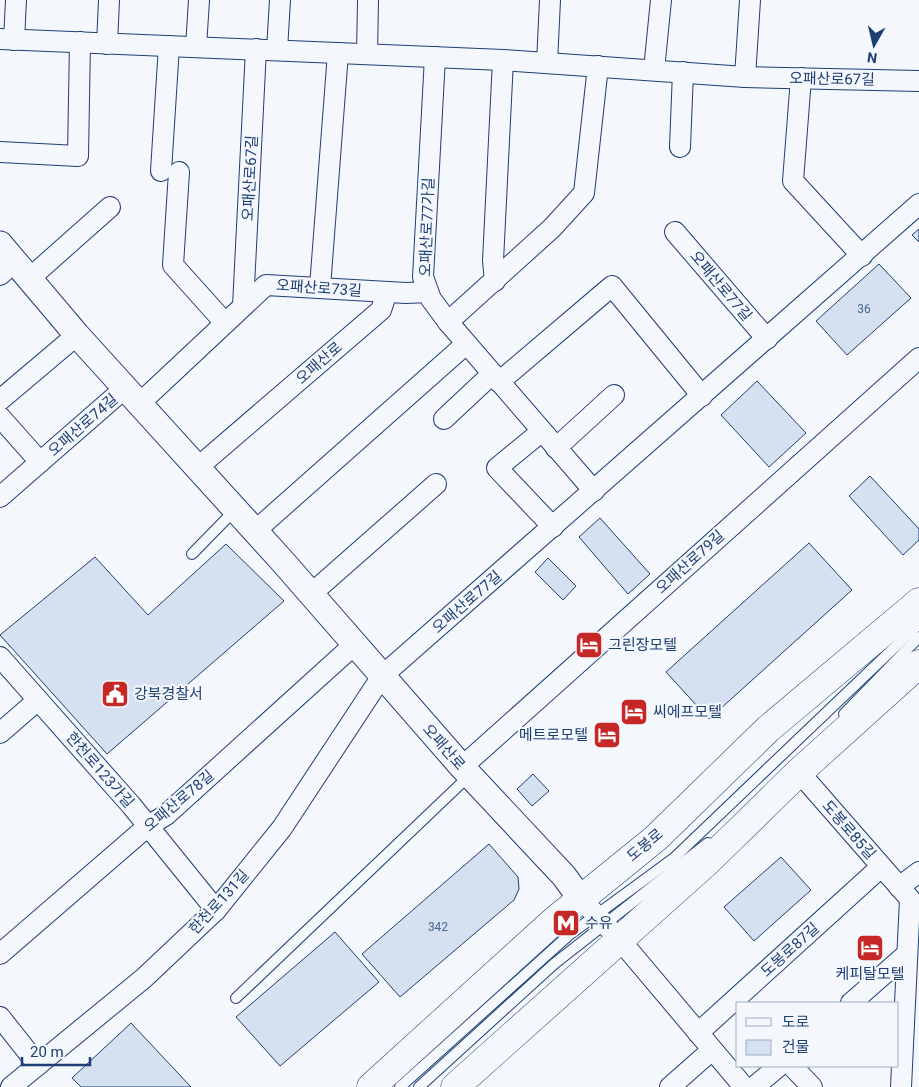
<svg xmlns="http://www.w3.org/2000/svg" width="919" height="1087" viewBox="0 0 919 1087" font-family="Roboto,'Noto Sans KR',sans-serif">
	<style>
		.building { fill: #d5e0f0; stroke: #1d3f73 }
		.lines { fill: none; stroke-linecap: round; stroke-linejoin: round }
		.service-casing { stroke: #1d3f73; stroke-width: 12 }
		.minor-casing { stroke: #1d3f73; stroke-width: 22 }
		.tertiary-casing { stroke: #1d3f73; stroke-width: 27 }
		.primary-casing { stroke: #1d3f73; stroke-width: 29 }
		.service { stroke: #f4f7fb; stroke-width: 10 }
		.minor { stroke: #f4f7fb; stroke-width: 20 }
		.tertiary { stroke: #f4f7fb; stroke-width: 25 }
		.primary { stroke: #f4f7fb; stroke-width: 28 }
		.labels { text-anchor: middle; dominant-baseline: central; stroke-width: 4; stroke-linejoin: round; paint-order: stroke }
		.number-label { font-size: 12px; fill: #4b6792 }
		.street-label { font-size: 15px; fill: #1d3f73; stroke: #f4f7fb }
		.poi-label { font-size: 15px; fill: #1d3f73; stroke: #f4f7fb; text-anchor: start }
	</style>
	<rect width="100%" height="100%" fill="#f4f7fb"/>
	<g class="building">
		<polygon points="919,229 919,242 912,235"/>
		<polygon points="879,264 911,298 847,355 816,321"/>
		<polygon points="757,381 806,433 769,467 721,415"/>
		<polygon points="870,476 919,529 919,540 903,555 849,496"/>
		<polygon points="600,518 650,574 628,594 579,537"/>
		<polygon points="809,543 852,590 709,719 666,672"/>
		<polygon points="226,544 284,601 107,754 0,635 95,557 148,615"/>
		<polygon points="548,558 576,586 563,600 535,572"/>
		<polygon points="533,774 549,791 532,806 517,789"/>
		<polygon points="489,844 518,877 519,889 514,900 400,997 362,954"/>
		<polygon points="781,857 811,890 754,941 724,907"/>
		<polygon points="335,932 379,982 280,1066 236,1017"/>
		<polygon points="131,1023 191,1087 81,1087 72,1078"/>
	</g>
	<g class="lines">
		<g class="service-casing">
			<g id="service">
				<polyline points="192,554 235,510"/>
				<polyline points="844,714 919,637"/>
				<polyline points="236,998 470,775"/>
				<polyline points="400,1087 569,935 674,858 919,624"/>
				<polyline points="419,1087 554,964 708,843"/>
			</g>
		</g>
		<g class="minor-casing">
			<g id="minor">
				<polyline points="0,39 503,60 745,77 919,81"/>
				<polyline points="14,40 16,0"/>
				<polyline points="107,44 109,0"/>
				<polyline points="196,47 199,0"/>
				<polyline points="277,50 280,0"/>
				<polyline points="367,54 368,0"/>
				<polyline points="435,57 423,277 431,299 448,322 594,491"/>
				<polyline points="547,63 550,0"/>
				<polyline points="654,70 661,0"/>
				<polyline points="745,77 750,0"/>
				<polyline points="801,78 793,181 862,256"/>
				<polyline points="680,147 683,72"/>
				<polyline points="0,152 78,156 80,42"/>
				<polyline points="161,171 169,46"/>
				<polyline points="179,172 173,265 225,323"/>
				<polyline points="675,232 767,339"/>
				<polyline points="0,275 15,261"/>
				<polyline points="30,278 110,207"/>
				<polyline points="495,281 493,261 503,60"/>
				<polyline points="320,287 338,53"/>
				<polyline points="243,306 256,49"/>
				<polyline points="448,322 552,228 584,193 598,66"/>
				<polyline points="499,382 612,286 702,396"/>
				<polyline points="0,400 77,335"/>
				<polyline points="139,404 266,285 406,293 428,292"/>
				<polyline points="0,417 40,462"/>
				<polyline points="444,419 492,374"/>
				<polyline points="542,431 497,468 553,527"/>
				<polyline points="556,448 614,395"/>
				<polyline points="197,468 381,310 387,292"/>
				<polyline points="0,497 125,388"/>
				<polyline points="255,531 466,344"/>
				<polyline points="311,594 436,484"/>
				<polyline points="0,657 131,805 216,910"/>
				<polyline points="0,733 38,700"/>
				<polyline points="462,767 919,358"/>
				<polyline points="799,772 910,899 901,1087"/>
				<polyline points="899,887 919,872"/>
				<polyline points="580,898 620,940 744,1087"/>
				<polyline points="0,954 148,826 166,815 355,644"/>
				<polyline points="851,1003 907,954"/>
				<polyline points="0,1017 38,1065"/>
				<polyline points="698,1033 881,867"/>
				<polyline points="792,1066 812,1087"/>
				<polyline points="11,1087 144,978 216,910 282,828 382,676 919,204"/>
				<polyline points="670,1087 712,1050"/>
				<polyline points="754,1087 779,1066"/>
			</g>
		</g>
		<g class="tertiary-casing">
			<polyline id="tertiary" points="0,244 77,335 284,563 462,767 564,876 580,898"/>
		</g>
		<g class="primary-casing">
			<g id="primary">
				<polyline points="371,1087 555,920 656,838 768,729 919,602"/>
				<polyline points="455,1087 708,861 799,772 919,664"/>
			</g>
		</g>
		<use href="#service" class="service"/>
		<use href="#minor" class="minor"/>
		<use href="#tertiary" class="tertiary"/>
		<use href="#primary" class="primary"/>
	</g>
	<defs>
		<g id="hotel-square" transform="scale(1.4375)"><rect x="-9" y="-9" width="18" height="18" rx="4" fill="#c62828" stroke="#f4f7fb"/><path d="M-6-4.5h1.5V1H6V5H4.5V3h-9V5H-6ZM-4 0a1.8 1.8 0 1 1 3.6 0ZM.5 0V-2.5h3Q6-2.5 6 0Z" fill="#fff"/></g>
		<g id="civic-square" transform="scale(1.4375)"><rect x="-9" y="-9" width="18" height="18" rx="4" fill="#c62828" stroke="#f4f7fb"/><path d="M-.6-6.5H3V-4.5H.6V-3L4-1V1h2V6H-6V1h2V-1L-.6-3ZM-1.2 2.5V6h2.4V2.5Z" fill="#fff"/></g>
		<g id="metro-square" transform="scale(1.4375)"><rect x="-9" y="-9" width="18" height="18" rx="4" fill="#c62828" stroke="#f4f7fb"/><path d="M-5.5 5V-5H-3L0 0L3-5H5.5V5H3V-.5L0 4L-3-.5V5Z" fill="#fff"/></g>
	</defs>
	<g fill-rule="evenodd">
		<use href="#hotel-square" x="589" y="645"/>
		<use href="#civic-square" x="115" y="694"/>
		<use href="#hotel-square" x="634" y="712"/>
		<use href="#hotel-square" x="607" y="735"/>
		<use href="#metro-square" x="566" y="923"/>
		<use href="#hotel-square" x="870" y="948"/>
	</g>
	<g class="labels">
		<g class="number-label">
			<text x="864" y="309">36</text>
			<text x="438" y="927">342</text>
		</g>
		<g class="street-label">
			<text transform="translate(832 79) rotate(1)">오패산로67길</text>
			<text transform="translate(250 178) rotate(-87)">오패산로67길</text>
			<text transform="translate(427 227) rotate(-88)">오패산로77가길</text>
			<text transform="translate(721 286) rotate(50)">오패산로77길</text>
			<text transform="translate(319 288) rotate(4)">오패산로73길</text>
			<text transform="translate(319 363) rotate(-41)">오패산로</text>
			<text transform="translate(83 425) rotate(-41)">오패산로74길</text>
			<text transform="translate(690 562) rotate(-42)">오패산로79길</text>
			<text transform="translate(467 602) rotate(-41)">오패산로77길</text>
			<text transform="translate(444 747) rotate(49)">오패산로</text>
			<text transform="translate(100 770) rotate(49)">한천로123가길</text>
			<text transform="translate(179 801) rotate(-40)">오패산로78길</text>
			<text transform="translate(849 830) rotate(49)">도봉로85길</text>
			<text transform="translate(645 845) rotate(-40)">도봉로</text>
			<text transform="translate(219 902) rotate(-48)">한천로131길</text>
			<text transform="translate(790 950) rotate(-42)">도봉로87길</text>
		</g>
		<g class="poi-label">
			<text x="608" y="645">그린장모텔</text>
			<text x="134" y="694">강북경찰서</text>
			<text x="653" y="712">씨에프모텔</text>
			<text x="588" y="735" text-anchor="end">메트로모텔</text>
			<text x="585" y="923">수유</text>
			<text x="870" y="974" text-anchor="middle">케피탈모텔</text>
		</g>
	</g>
	<rect x="736" y="1002" width="162" height="65" fill="#f4f7fb" stroke="#9eadc5"/>
	<rect x="746" y="1018" width="25" height="8" fill="#f4f7fb" stroke="#9eadc5"/>
	<text x="782" y="1027" font-size="15" fill="#1d3f73">도로</text>
	<rect x="746" y="1040" width="25" height="15" fill="#d5e0f0" stroke="#9eadc5"/>
	<text x="782" y="1052" font-size="15" fill="#1d3f73">건물</text>
	<g transform="translate(874 45) rotate(188)" stroke="#f4f7fb" stroke-width="4" paint-order="stroke">
	<path d="M0-4L9 19L0 12L-9 19Z" fill="#1d3f73"/>
	<text y="-8" font-size="14" font-weight="bold" text-anchor="middle" fill="#1d3f73">N</text>
	</g>
	<path d="M22 1057v8h68v-8" fill="none" stroke="#1d3f73" stroke-width="2.5"/>
	<text x="30" y="1057" font-size="15" fill="#1d3f73" stroke="#f4f7fb" stroke-width="4" paint-order="stroke">20 m</text>
</svg>
